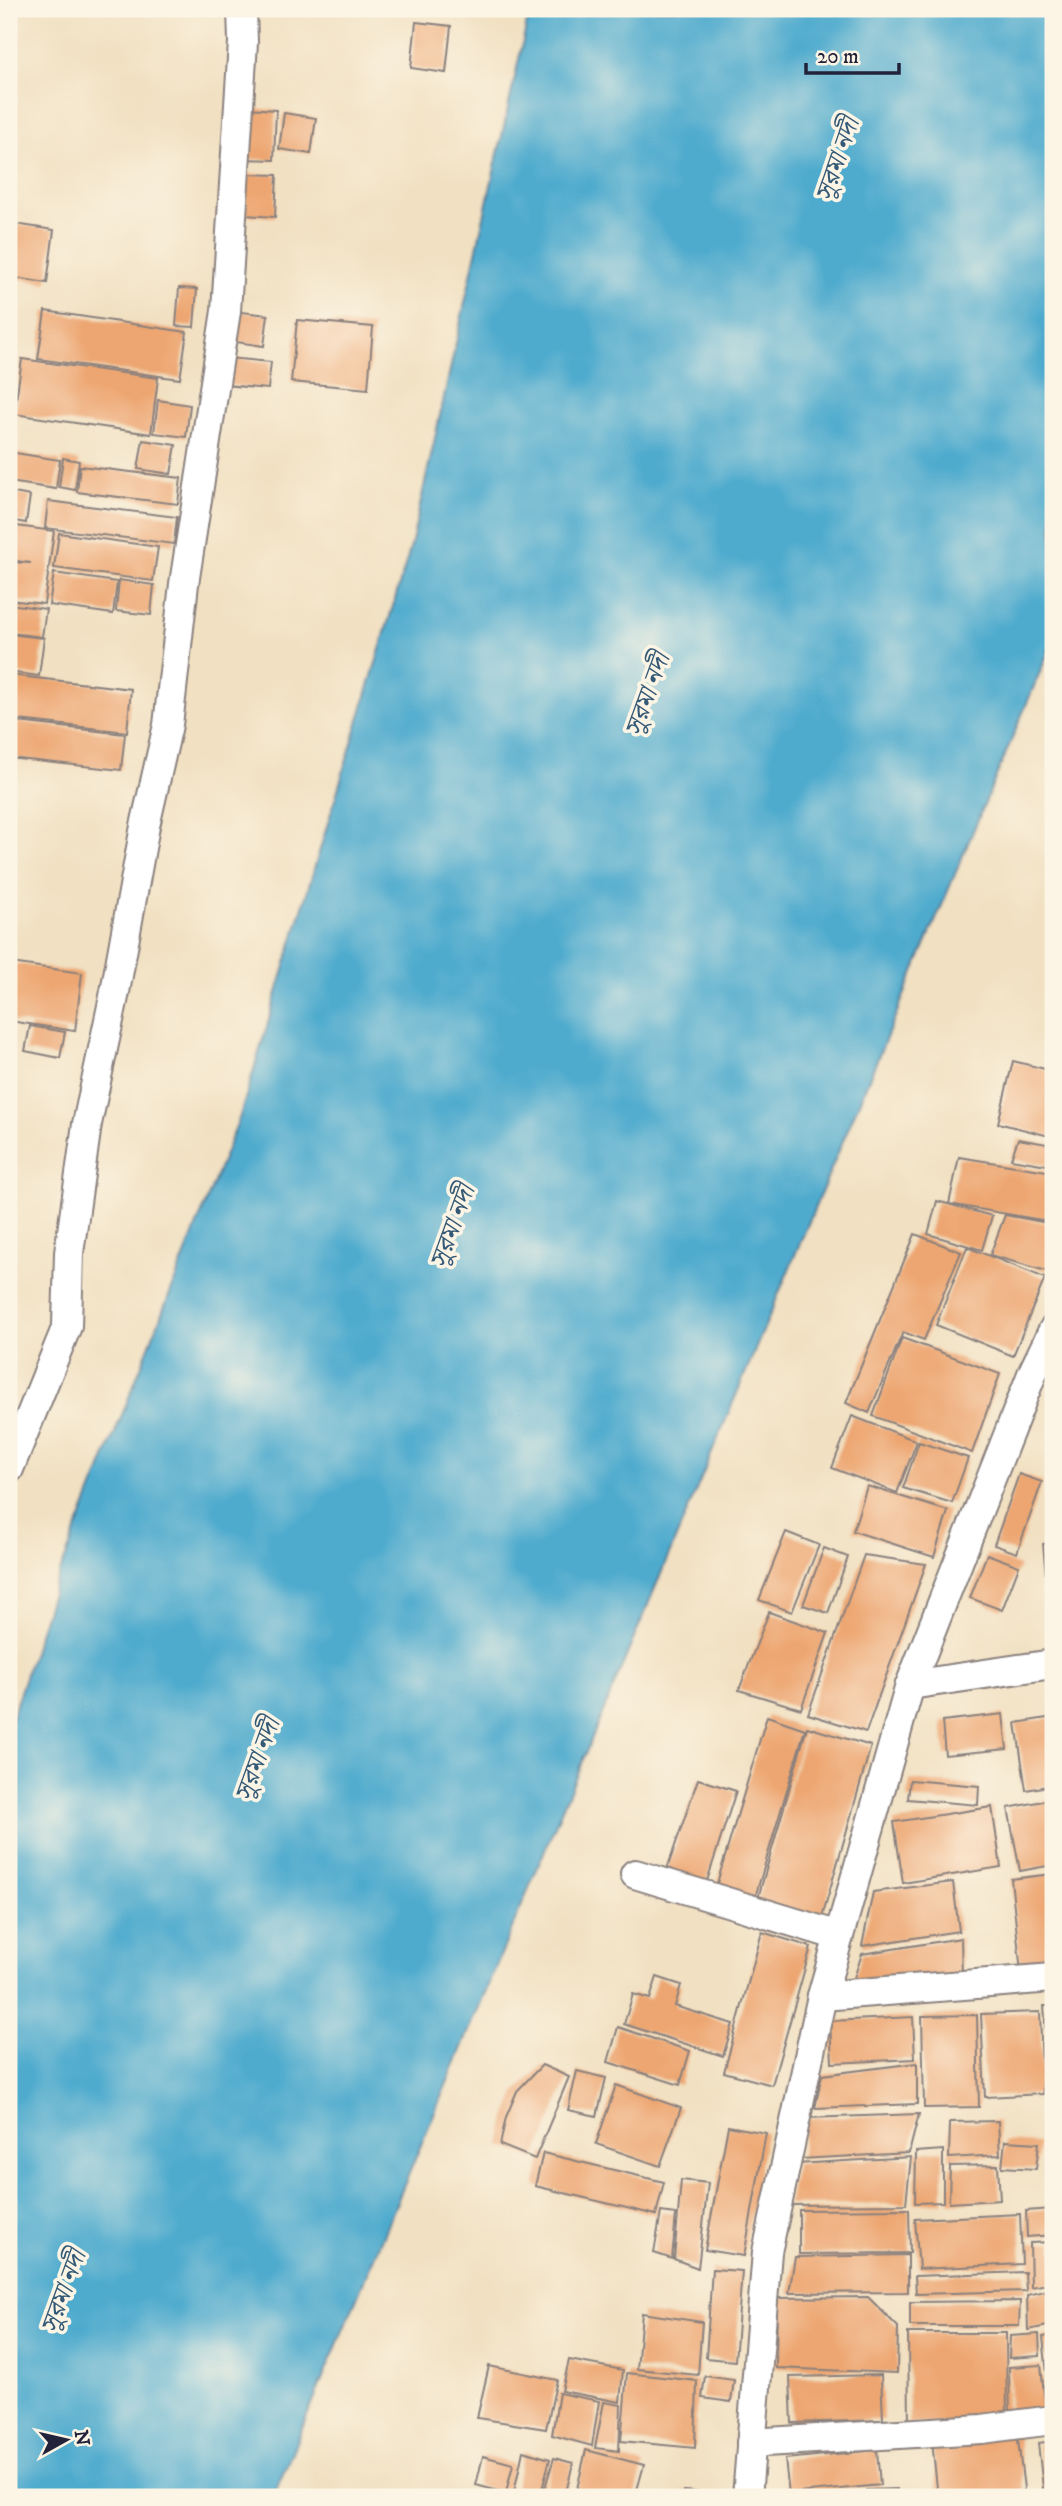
<svg xmlns="http://www.w3.org/2000/svg" width="1062" height="2506" viewBox="0 0 1062 2506" font-family="'IM FELL DW Pica','Noto Serif Bengali',serif">
	<style>
		.water { fill: #50abce; stroke: #396684; stroke-width: 2 }
		.building { fill: #eda671 }
		.lines { fill: none; stroke-linecap: round; stroke-linejoin: round }
		.minor-casing { stroke: #8a817e; stroke-width: 32 }
		.minor { stroke: #fff; stroke-width: 28 }
		.labels { text-anchor: middle; dominant-baseline: central; stroke-width: 7; stroke-linejoin: round; paint-order: stroke }
		.water-label { font-size: 26px; font-style: italic; fill: #345976; stroke: #fcf5e5 }
	</style>
	<rect width="100%" height="100%" fill="#fcf5e5"/>
	<filter id="ink" filterUnits="userSpaceOnUse"><feTurbulence type="fractalNoise" baseFrequency=".0143" numOctaves="2"/><feDisplacementMap in="SourceGraphic" scale="14" xChannelSelector="R" yChannelSelector="G"/><feConvolveMatrix kernelMatrix="1 2 1 2 8 2 1 2 1" color-interpolation-filters="sRGB"/></filter>
	<filter id="wash" filterUnits="userSpaceOnUse"><feTurbulence type="fractalNoise" baseFrequency=".00686" numOctaves="4" result="noise"/><feDisplacementMap in="SourceGraphic" scale="28" xChannelSelector="R" yChannelSelector="G"/><feGaussianBlur stdDeviation="1.57" result="paint"/><feColorMatrix in="noise" values="0 0 0 0 0 0 0 0 0 0 0 0 0 0 0 0 0 1.4 0 .05"/><feComposite in="paint" operator="in"/></filter>
	<g filter="url(#wash)">
		<rect width="100%" height="100%" fill="#f1e0c1"/>
		<polygon class="water" points="530,9 1053,9 1053,641 273,2497 9,2497 9,1726 54,1587 240,1116 411,546"/>
		<g id="blocks">
			<g class="building">
				<polygon points="416,22 451,26 446,73 411,68"/>
				<polygon points="247,108 276,110 274,160 244,159"/>
				<polygon points="284,113 316,118 311,154 279,149"/>
				<polygon points="247,174 277,175 275,217 245,215"/>
				<polygon points="9,223 54,230 47,283 9,277"/>
				<polygon points="179,288 197,289 194,327 176,326"/>
				<polygon points="45,311 187,332 180,379 38,359"/>
				<polygon points="232,311 268,315 264,346 229,341"/>
				<polygon points="297,320 373,327 368,389 291,382"/>
				<polygon points="228,358 271,362 268,389 225,385"/>
				<polygon points="22,359 158,378 151,434 14,414"/>
				<polygon points="158,400 190,405 186,437 154,433"/>
				<polygon points="143,440 176,445 171,474 138,469"/>
				<polygon points="9,452 60,460 56,489 9,482"/>
				<polygon points="63,458 79,461 75,490 59,487"/>
				<polygon points="80,466 181,478 178,504 77,492"/>
				<polygon points="9,492 30,496 26,523 9,520"/>
				<polygon points="48,501 177,517 174,544 45,528"/>
				<polygon points="9,525 54,531 44,604 9,600 9,562 31,563 9,560"/>
				<polygon points="59,533 158,547 153,581 54,568"/>
				<polygon points="54,573 117,582 113,614 49,605"/>
				<polygon points="119,580 154,585 151,615 116,611"/>
				<polygon points="9,604 46,609 42,637 9,633"/>
				<polygon points="9,634 44,638 39,676 9,672"/>
				<polygon points="9,675 131,689 127,732 9,719"/>
				<polygon points="9,721 125,734 121,770 9,758"/>
				<polygon points="11,963 82,973 75,1031 9,1021 9,983"/>
				<polygon points="30,1026 65,1032 60,1058 25,1051"/>
				<polygon points="1013,1061 1053,1071 1053,1137 998,1123"/>
				<polygon points="1018,1139 1053,1145 1053,1166 1011,1159"/>
				<polygon points="959,1157 1053,1172 1053,1222 949,1204"/>
				<polygon points="937,1201 992,1216 982,1250 928,1234"/>
				<polygon points="1005,1215 1053,1224 1053,1267 1050,1272 990,1255"/>
				<polygon points="915,1234 961,1252 924,1340 903,1332 869,1413 846,1403"/>
				<polygon points="967,1247 1045,1278 1013,1356 936,1325"/>
				<polygon points="902,1338 1000,1374 972,1453 873,1416"/>
				<polygon points="852,1416 917,1441 897,1493 832,1468"/>
				<polygon points="919,1442 968,1458 952,1503 903,1488"/>
				<polygon points="1019,1474 1042,1482 1017,1553 994,1545"/>
				<polygon points="867,1486 948,1511 934,1557 853,1531"/>
				<polygon points="786,1532 819,1545 792,1612 759,1600"/>
				<polygon points="1053,1543 1053,1585 1047,1586 1043,1544"/>
				<polygon points="824,1548 848,1557 828,1613 803,1605"/>
				<polygon points="987,1554 1019,1566 1002,1610 970,1598"/>
				<polygon points="864,1555 926,1564 866,1732 808,1714"/>
				<polygon points="769,1612 828,1633 801,1709 739,1690"/>
				<polygon points="1003,1714 1007,1749 945,1755 942,1721"/>
				<polygon points="767,1716 805,1729 754,1901 715,1890"/>
				<polygon points="1053,1717 1053,1785 1026,1790 1016,1723"/>
				<polygon points="807,1727 871,1746 820,1924 756,1905"/>
				<polygon points="698,1779 736,1791 706,1884 666,1872"/>
				<polygon points="910,1780 979,1786 978,1805 908,1799"/>
				<polygon points="1053,1799 1053,1865 1020,1871 1008,1808"/>
				<polygon points="992,1807 1001,1867 903,1883 894,1822"/>
				<polygon points="1053,1874 1053,1967 1021,1972 1011,1879"/>
				<polygon points="953,1882 959,1931 862,1946 873,1892"/>
				<polygon points="762,1932 811,1947 772,2085 724,2072"/>
				<polygon points="961,1938 962,1976 851,1987 862,1954"/>
				<polygon points="657,1977 681,1985 675,2006 733,2024 723,2056 624,2024 633,1994 650,1999"/>
				<polygon points="1044,2006 1053,2006 1053,2092 1050,2093"/>
				<polygon points="1040,2012 1043,2094 985,2097 981,2014"/>
				<polygon points="977,2015 979,2107 924,2108 922,2016"/>
				<polygon points="913,2017 915,2059 832,2063 830,2021"/>
				<polygon points="618,2027 690,2051 680,2085 608,2062"/>
				<polygon points="917,2063 917,2104 815,2108 822,2075"/>
				<polygon points="542,2065 569,2077 535,2159 500,2145 506,2117 517,2091"/>
				<polygon points="577,2071 606,2078 597,2116 568,2110"/>
				<polygon points="616,2085 681,2108 660,2166 596,2144"/>
				<polygon points="919,2114 909,2153 800,2159 807,2118"/>
				<polygon points="998,2121 1000,2155 949,2158 950,2122"/>
				<polygon points="728,2126 766,2133 744,2256 705,2250"/>
				<polygon points="1005,2141 1039,2143 1036,2169 1002,2167"/>
				<polygon points="943,2150 943,2202 915,2203 916,2152"/>
				<polygon points="543,2153 664,2182 656,2215 535,2186"/>
				<polygon points="911,2157 906,2204 788,2205 796,2164"/>
				<polygon points="998,2165 1000,2200 949,2203 950,2166"/>
				<polygon points="681,2180 708,2183 698,2268 674,2259"/>
				<polygon points="909,2209 910,2253 799,2254 799,2210"/>
				<polygon points="1051,2209 1053,2235 1027,2237 1026,2211"/>
				<polygon points="661,2212 676,2214 672,2259 654,2253"/>
				<polygon points="1020,2214 1022,2264 919,2269 915,2219"/>
				<polygon points="1053,2242 1053,2283 1031,2287 1030,2243"/>
				<polygon points="908,2255 908,2292 789,2293 795,2257"/>
				<polygon points="712,2269 742,2271 735,2361 706,2358"/>
				<polygon points="1025,2272 1026,2291 916,2294 915,2276"/>
				<polygon points="1053,2289 1053,2325 1028,2330 1027,2295"/>
				<polygon points="868,2297 898,2327 897,2373 776,2368 777,2298"/>
				<polygon points="1020,2301 1019,2326 910,2326 910,2302"/>
				<polygon points="642,2313 702,2322 698,2375 637,2369"/>
				<polygon points="908,2333 1006,2333 1007,2423 909,2424"/>
				<polygon points="1039,2334 1040,2356 1009,2358 1010,2336"/>
				<polygon points="1053,2335 1053,2410 1051,2410 1043,2337"/>
				<polygon points="569,2360 623,2370 620,2402 562,2391"/>
				<polygon points="1041,2365 1046,2414 1010,2419 1009,2367"/>
				<polygon points="489,2366 557,2380 546,2429 477,2418"/>
				<polygon points="627,2373 697,2381 695,2448 621,2441"/>
				<polygon points="881,2375 883,2420 792,2423 790,2377"/>
				<polygon points="705,2376 734,2380 731,2402 702,2398"/>
				<polygon points="559,2393 599,2401 592,2446 552,2435"/>
				<polygon points="604,2402 621,2405 619,2451 595,2448"/>
				<polygon points="1017,2432 1025,2497 938,2497 932,2441"/>
				<polygon points="1053,2441 1053,2497 1044,2497 1038,2443"/>
				<polygon points="586,2450 644,2465 635,2497 592,2497 576,2493"/>
				<polygon points="877,2450 880,2485 789,2494 785,2459"/>
				<polygon points="523,2451 550,2459 540,2497 513,2497"/>
				<polygon points="483,2456 513,2464 506,2493 476,2485"/>
				<polygon points="554,2458 573,2463 565,2497 542,2497"/>
				<polygon points="897,2489 897,2497 866,2497 866,2490"/>
				<polygon points="683,2491 709,2493 709,2497 682,2497"/>
			</g>
		</g>
	</g>
	<g filter="url(#ink)">
		<use href="#blocks" fill-opacity="0" stroke="#8a817e" stroke-width="2"/>
		<g class="lines">
			<g class="minor-casing">
				<g id="minor">
					<polyline points="9,1469 67,1326 69,1253 87,1124 115,992 145,826 168,725 184,584 226,311 243,42 242,9"/>
					<polyline points="910,1685 1053,1664"/>
					<polyline points="635,1874 839,1936"/>
					<polyline points="822,1996 1053,1978"/>
					<polyline points="751,2443 982,2429 1053,2420"/>
					<polyline points="747,2497 767,2252 822,1996 910,1685 1032,1374 1053,1330"/>
				</g>
			</g>
			<use href="#minor" class="minor"/>
		</g>
	</g>
	<g class="labels">
		<g class="water-label">
			<text transform="translate(838 160) rotate(-71)">সুরমা নদী</text>
			<text transform="translate(648 695) rotate(-70)">সুরমা নদী</text>
			<text transform="translate(453 1227) rotate(-70)">সুরমা নদী</text>
			<text transform="translate(258 1760) rotate(-70)">সুরমা নদী</text>
			<text transform="translate(64 2292) rotate(-70)">সুরমা নদী</text>
		</g>
	</g>
	<rect width="1062" height="2506" fill="none" stroke="#fcf5e5" stroke-width="35"/>
	<g transform="translate(66 2440) rotate(82)" stroke="#fcf5e5" stroke-width="5" paint-order="stroke">
	<path d="M0-5L12 26L0 18L-12 26Z" fill="#22223b"/>
	<text y="-10" font-size="19" font-weight="bold" text-anchor="middle" fill="#22223b">N</text>
	</g>
	<path d="M806 63v10h93v-10" fill="none" stroke="#22223b" stroke-width="3.5"/>
	<text x="817" y="63" font-size="21" fill="#22223b" stroke="#fcf5e5" stroke-width="5" paint-order="stroke">20 m</text>
</svg>
